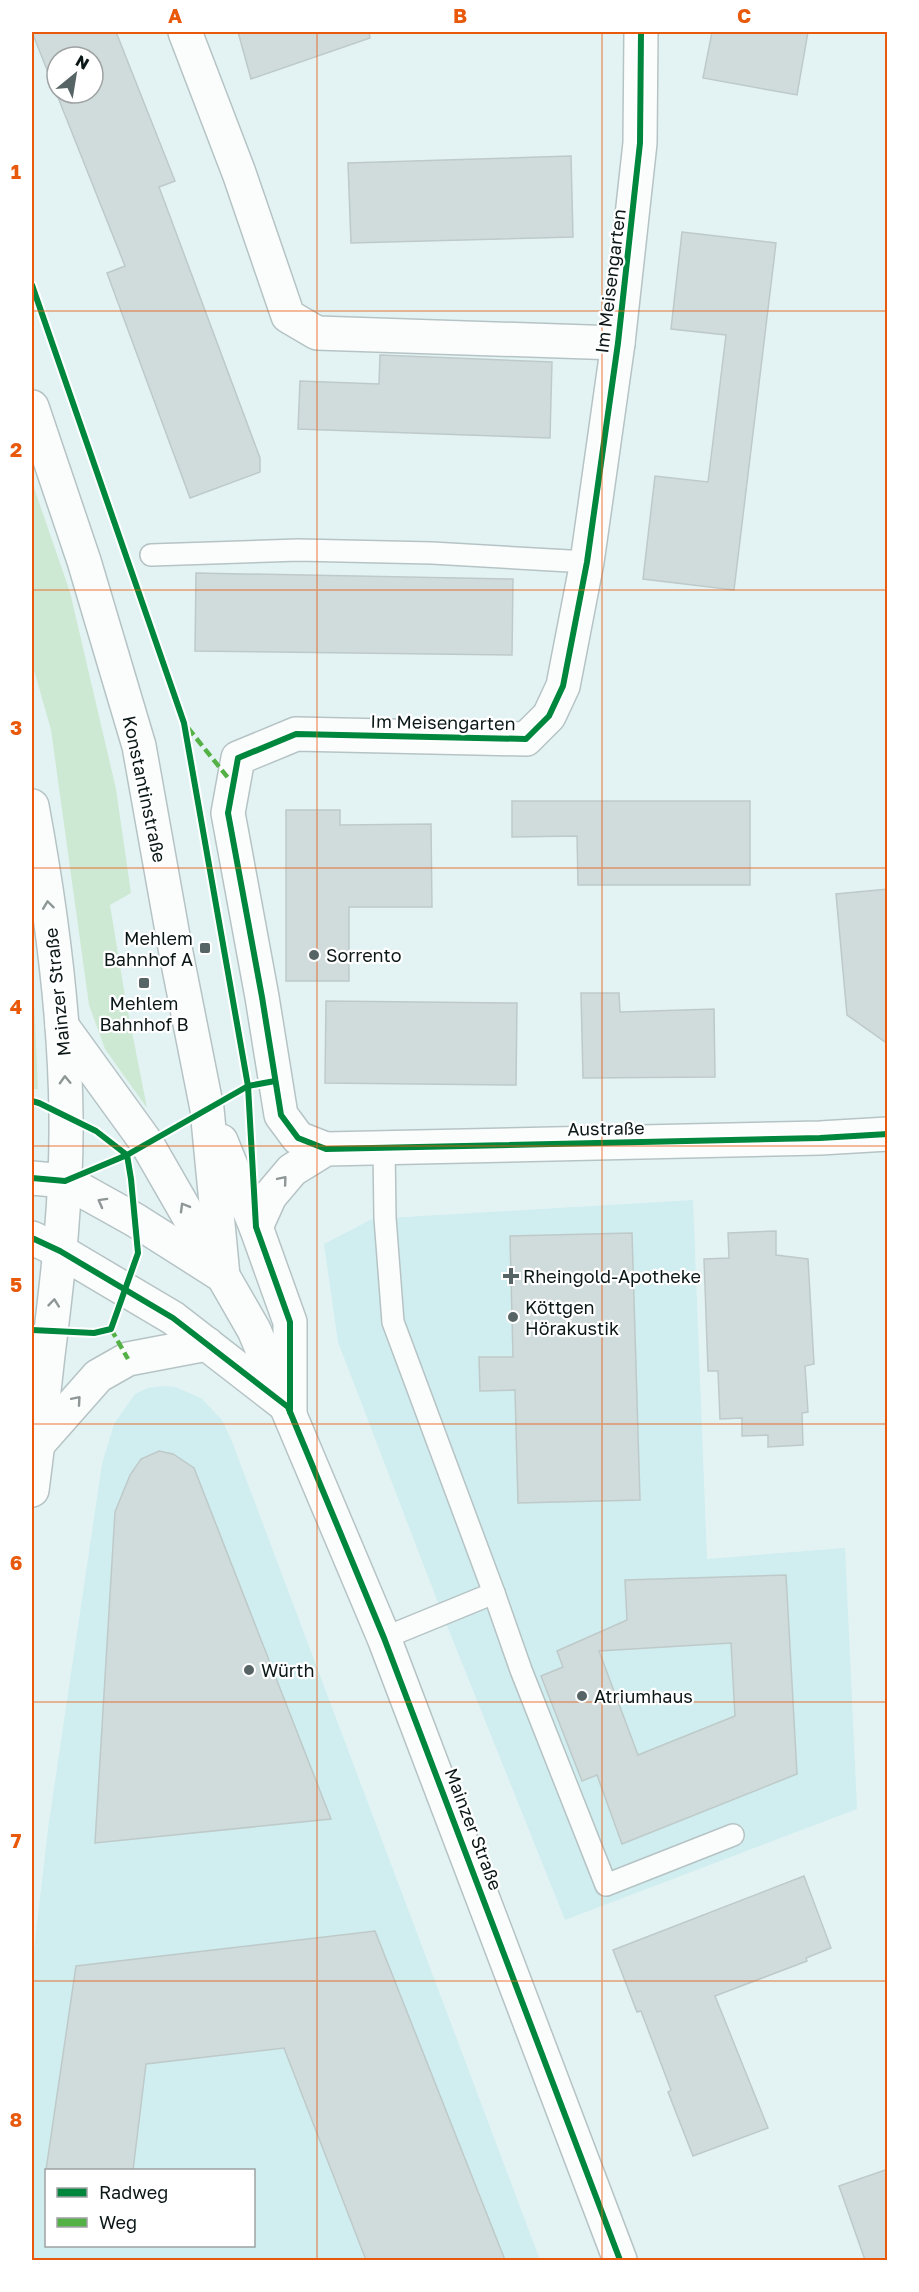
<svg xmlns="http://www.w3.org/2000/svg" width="919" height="2292" viewBox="0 0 919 2292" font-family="'Golos Text',sans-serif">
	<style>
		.built { fill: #d0edef; fill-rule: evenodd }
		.green { fill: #cee9d3 }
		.building { fill: #d0dcdb; stroke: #becac9; stroke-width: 1.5; fill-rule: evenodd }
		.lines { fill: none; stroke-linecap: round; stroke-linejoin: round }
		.lane-casing { stroke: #b6c3c4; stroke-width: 24 }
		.street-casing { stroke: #b6c3c4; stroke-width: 36 }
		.secondary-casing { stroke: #b6c3c4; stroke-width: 36 }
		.primary-casing { stroke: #b6c3c4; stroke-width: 36 }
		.lane { stroke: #fbfdfd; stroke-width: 21 }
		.street { stroke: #fbfdfd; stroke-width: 33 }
		.secondary { stroke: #fbfdfd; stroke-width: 33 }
		.primary { stroke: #fbfdfd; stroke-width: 33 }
		.quiet { stroke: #54b145; stroke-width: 4.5; stroke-dasharray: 9 4.5; stroke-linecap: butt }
		.cycleway-casing { stroke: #fff; stroke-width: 10 }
		.cycleway { stroke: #00873e; stroke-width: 6 }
		.oneway { stroke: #8f9696 }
		.grid { fill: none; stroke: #e8590c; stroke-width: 1.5; stroke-opacity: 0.55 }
		.poi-dot { fill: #576465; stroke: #fff; stroke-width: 2 }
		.labels { text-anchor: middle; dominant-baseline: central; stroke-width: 4.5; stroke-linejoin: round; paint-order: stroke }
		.street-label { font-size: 18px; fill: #0c1718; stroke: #fff }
		.poi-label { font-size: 18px; fill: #0c1718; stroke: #fff; text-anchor: start }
		.neatline { fill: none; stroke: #e8590c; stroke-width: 2 }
		.grid-label { font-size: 20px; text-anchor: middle; font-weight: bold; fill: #e8590c }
	</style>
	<rect width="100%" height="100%" fill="#e3f3f4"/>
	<g class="built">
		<polygon points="693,1200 707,1559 845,1548 857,1809 565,1920 442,1613 338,1342 324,1244 372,1219"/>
		<path d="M163,1386L175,1387L201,1398L222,1420L231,1439L540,2260H32V1967L48,1829L102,1464L114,1424L135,1394L148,1388ZM46,2170H254V2246H46Z"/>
	</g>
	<g class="green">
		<polygon points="32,482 70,592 116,789 131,893 110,905 125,996 147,1108 105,1049 89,1005 51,730 32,663"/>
		<polygon points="32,967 33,976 38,1089 32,1089"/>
	</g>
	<g class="building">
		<path d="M32,32H116L175,181L159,187L260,458V472L190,498L107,273L125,266ZM57,57H93V93H57Z"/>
		<polygon points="238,32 369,32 370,38 251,79"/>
		<polygon points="712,32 808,32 797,95 703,78"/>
		<polygon points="571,156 573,237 351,243 348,163"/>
		<polygon points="682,232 776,243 734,590 643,579 655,476 708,482 726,335 671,329"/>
		<polygon points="380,355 552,362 550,438 298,429 300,381 379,384"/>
		<polygon points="196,573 513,579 512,655 195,651"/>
		<polygon points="512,801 750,801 750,885 578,885 577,836 512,837"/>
		<polygon points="286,810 340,810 340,825 431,824 432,907 349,907 349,981 286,981"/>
		<polygon points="888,889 888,1044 847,1015 836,894"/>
		<polygon points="581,993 619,993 620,1012 714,1009 715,1077 583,1078"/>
		<polygon points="326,1001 517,1003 516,1085 325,1083"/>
		<polygon points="776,1231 776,1255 808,1259 814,1364 805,1366 808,1412 802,1413 803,1445 768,1447 768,1435 742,1436 742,1418 720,1419 718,1371 708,1371 704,1259 729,1258 728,1233"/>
		<polygon points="632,1233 640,1500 518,1503 515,1390 480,1391 479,1357 513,1357 510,1236"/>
		<polygon points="159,1451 173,1454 194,1468 331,1819 95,1843 115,1512 130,1475 141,1459"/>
		<path d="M786,1575L797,1774L622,1844L597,1775L582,1781L541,1676L563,1667L557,1651L627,1620L625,1580ZM731,1643L735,1716L638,1755L599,1651Z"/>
		<polygon points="804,1876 831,1948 806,1958 807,1961 715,1996 768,2128 693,2156 668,2092 671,2090 641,2011 637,2012 613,1950"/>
		<polygon points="375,1931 505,2260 366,2260 284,2048 146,2064 133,2170 46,2170 76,1966"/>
		<polygon points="888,2169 888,2260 865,2260 839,2186"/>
	</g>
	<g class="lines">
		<g class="lane-casing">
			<g id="lane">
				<polyline points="151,555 298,550 432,553 587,562"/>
				<polyline points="384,1148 385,1218 393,1322 494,1593 384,1638"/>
				<polyline points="494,1593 521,1670 606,1885 733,1835"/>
			</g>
		</g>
		<g class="street-casing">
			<g id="street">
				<polyline points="185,32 239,173 288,316 317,333 618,343"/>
				<polyline points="32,407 84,561 139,746 176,953 207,1109 223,1276"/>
				<polyline points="221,1141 256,1227 290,1322 290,1412"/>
				<polyline points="326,1149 298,1138 281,1115 262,997 228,813 238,758 296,734 526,739 549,716 563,686 587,562 618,343 640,143 641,32"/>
				<polyline points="256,1227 270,1196 292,1170 326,1149 820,1138 888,1134"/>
			</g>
		</g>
		<g class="secondary-casing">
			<g id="secondary">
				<polyline points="32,1178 65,1181 135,1220 223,1276 254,1330 384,1638 620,2260"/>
				<polyline points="32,1238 60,1251 173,1318 284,1404"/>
			</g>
		</g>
		<g class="primary-casing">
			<g id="primary">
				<path d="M32,806C51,908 65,1012 66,1116C67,1196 58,1276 48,1355C43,1400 38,1445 32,1490"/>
				<polyline points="62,1026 146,1142 223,1276"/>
				<polyline points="38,1444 98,1376 128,1359 207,1344"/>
			</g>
		</g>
		<use href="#lane" class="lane"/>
		<use href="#street" class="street"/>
		<use href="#secondary" class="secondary"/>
		<use href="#primary" class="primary"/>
		<g class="quiet">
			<polyline points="188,728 233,784"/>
			<polyline points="111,1329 128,1359"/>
		</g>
		<g class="cycleway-casing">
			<g id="cycleway">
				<polyline points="641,32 640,143 618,343 587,562 563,686 549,716 526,739 296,734 238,758 228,813 262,997 281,1115 298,1138 326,1149 820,1138 888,1134"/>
				<polyline points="32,285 184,723 248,1086 256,1227 290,1322 290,1412"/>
				<polyline points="32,1101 39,1103 96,1131 127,1155 248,1086 275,1081"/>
				<polyline points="32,1178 65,1181 127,1155 131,1179 138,1253 111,1329 94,1333 32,1330"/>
				<polyline points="32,1238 60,1251 173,1318 288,1407 384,1638 620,2260"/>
			</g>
		</g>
		<use href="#cycleway" class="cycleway"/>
	</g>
	<defs><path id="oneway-chevron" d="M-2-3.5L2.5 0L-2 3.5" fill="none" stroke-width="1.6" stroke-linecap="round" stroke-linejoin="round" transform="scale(1.5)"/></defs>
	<g class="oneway">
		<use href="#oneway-chevron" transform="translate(48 905) rotate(-97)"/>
		<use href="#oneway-chevron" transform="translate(65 1080) rotate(-92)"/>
		<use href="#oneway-chevron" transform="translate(283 1180) rotate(-50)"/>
		<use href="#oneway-chevron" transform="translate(102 1202) rotate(-151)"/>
		<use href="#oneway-chevron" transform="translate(184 1207) rotate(-120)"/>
		<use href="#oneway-chevron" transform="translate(54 1303) rotate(-84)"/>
		<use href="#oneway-chevron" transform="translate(77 1400) rotate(-49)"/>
	</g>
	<path class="grid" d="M317,32V2260M602,32V2260M32,311H888M32,590H888M32,868H888M32,1146H888M32,1424H888M32,1702H888M32,1981H888"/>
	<g class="poi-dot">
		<rect x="199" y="942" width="12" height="12" rx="3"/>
		<circle cx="314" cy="955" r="6"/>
		<rect x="138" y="977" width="12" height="12" rx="3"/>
		<path d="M508 1267h6v6h6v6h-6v6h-6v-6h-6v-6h6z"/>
		<circle cx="513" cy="1317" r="6"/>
		<circle cx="249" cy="1670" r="6"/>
		<circle cx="582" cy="1696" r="6"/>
	</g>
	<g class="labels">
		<g class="street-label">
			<text transform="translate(610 281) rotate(-83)">Im Meisengarten</text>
			<text transform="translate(443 722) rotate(1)">Im Meisengarten</text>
			<text transform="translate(145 789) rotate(78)">Konstantinstraße</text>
			<text transform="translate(57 992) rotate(-96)">Mainzer Straße</text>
			<text transform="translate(606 1128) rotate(-1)">Austraße</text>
			<text transform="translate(474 1829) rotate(69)">Mainzer Straße</text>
		</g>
		<g class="poi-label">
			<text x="193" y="938" text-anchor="end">Mehlem<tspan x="193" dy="21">Bahnhof A</tspan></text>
			<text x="326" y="955">Sorrento</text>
			<text x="144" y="1003" text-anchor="middle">Mehlem<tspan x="144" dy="21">Bahnhof B</tspan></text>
			<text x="523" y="1276">Rheingold-Apotheke</text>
			<text x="525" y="1307">Köttgen<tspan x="525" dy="21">Hörakustik</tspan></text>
			<text x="261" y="1670">Würth</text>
			<text x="594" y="1696">Atriumhaus</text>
		</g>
	</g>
	<rect width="919" height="2292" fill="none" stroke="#ffffff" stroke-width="66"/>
	<rect x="45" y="2169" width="210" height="78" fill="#ffffff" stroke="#9ea2a3" stroke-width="1.5"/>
	<rect x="57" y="2188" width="30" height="9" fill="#00873e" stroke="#9ea2a3" stroke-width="1.5"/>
	<text x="99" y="2199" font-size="18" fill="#0c1718">Radweg</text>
	<rect x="57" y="2218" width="30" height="9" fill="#54b145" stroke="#9ea2a3" stroke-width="1.5"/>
	<text x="99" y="2229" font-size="18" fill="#0c1718">Weg</text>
	<g transform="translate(75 75) rotate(30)"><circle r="28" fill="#ffffff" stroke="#9ea2a3" stroke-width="1.5"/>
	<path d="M0-4.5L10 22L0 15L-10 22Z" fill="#576465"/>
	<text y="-9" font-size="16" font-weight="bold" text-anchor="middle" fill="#0c1718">N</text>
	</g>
	<rect x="33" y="33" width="853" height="2226" class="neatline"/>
	<g class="grid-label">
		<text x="175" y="23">A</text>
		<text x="460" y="23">B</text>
		<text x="744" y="23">C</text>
		<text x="16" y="179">1</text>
		<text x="16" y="457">2</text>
		<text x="16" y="735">3</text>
		<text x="16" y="1014">4</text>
		<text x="16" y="1292">5</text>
		<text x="16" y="1570">6</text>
		<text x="16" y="1848">7</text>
		<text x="16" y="2127">8</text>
	</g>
</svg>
